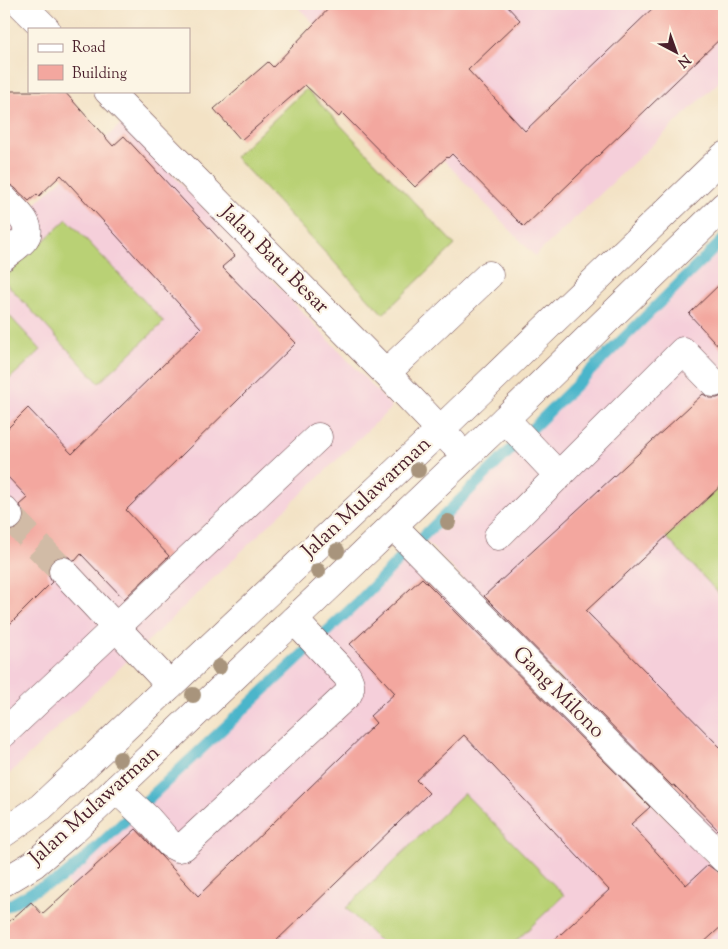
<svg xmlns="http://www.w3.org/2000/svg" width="728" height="949" viewBox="0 0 728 949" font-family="'Sorts Mill Goudy',serif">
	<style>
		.built { fill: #f5cfda }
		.pitch { fill: #b9d175; stroke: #827850 }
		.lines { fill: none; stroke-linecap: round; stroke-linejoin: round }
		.stream { stroke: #4cb5ca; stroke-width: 11 }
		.building { fill: #f3a79f }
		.minor-tunnel { stroke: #d1bba6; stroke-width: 28; stroke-dasharray: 28 14; stroke-linecap: butt }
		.minor-casing { stroke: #633c42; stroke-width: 29 }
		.minor { stroke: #fff; stroke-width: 28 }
		.tree { fill: #a8947c }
		.labels { text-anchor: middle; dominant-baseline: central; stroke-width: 4.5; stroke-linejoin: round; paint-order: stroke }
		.street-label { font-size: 21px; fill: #4a1f2b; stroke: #fcf5e5 }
	</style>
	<rect width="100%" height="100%" fill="#fcf5e5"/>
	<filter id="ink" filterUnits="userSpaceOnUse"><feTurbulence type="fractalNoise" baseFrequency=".02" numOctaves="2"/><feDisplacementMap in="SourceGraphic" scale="10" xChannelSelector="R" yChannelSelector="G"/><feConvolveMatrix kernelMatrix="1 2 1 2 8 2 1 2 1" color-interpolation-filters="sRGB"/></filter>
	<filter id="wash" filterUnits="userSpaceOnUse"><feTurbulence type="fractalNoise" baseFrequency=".0096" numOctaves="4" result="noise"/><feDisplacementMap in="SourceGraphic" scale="20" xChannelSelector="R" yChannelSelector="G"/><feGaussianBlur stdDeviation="1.12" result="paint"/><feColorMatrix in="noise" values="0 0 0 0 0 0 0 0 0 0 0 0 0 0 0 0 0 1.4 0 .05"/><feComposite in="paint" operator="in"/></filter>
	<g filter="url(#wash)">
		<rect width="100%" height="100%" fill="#f3e2c5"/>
		<g class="built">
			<polygon points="295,4 724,4 724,77 535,256"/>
			<polygon points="123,122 392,407 4,779 4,173 34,205"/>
			<polygon points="724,243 724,846 424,539"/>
			<polygon points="411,556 724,878 724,945 126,945 63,879"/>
		</g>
		<g class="pitch">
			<polygon points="306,89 455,245 383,314 235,157"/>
			<polygon points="67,219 164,322 99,383 4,281 4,278"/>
			<polygon points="4,310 41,350 4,384"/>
			<polygon points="724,483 724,599 666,537"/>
			<polygon points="464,793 564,895 512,945 383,945 346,908"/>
		</g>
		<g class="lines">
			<polyline class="stream" points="4,908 39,888 59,880 82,861 355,605 393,566 724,239"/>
		</g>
		<g id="blocks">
			<g class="building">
				<polygon points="333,4 505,4 520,20 468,70 525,131 657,4 724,4 724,35 524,227 452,154 448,158 447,157 415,187 342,113 339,117 305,85 241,140 214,109 268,62 273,67"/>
				<polygon points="4,91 64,91 113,146 124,136 235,256 222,267 296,343 126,510 169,556 124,599 81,554 75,561 67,556 59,556 52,560 48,567 48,575 52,582 4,630 4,531 12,531 19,528 24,521 24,514 20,505 28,498 4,473 4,432 28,408 72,454 201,328 61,175 39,196 37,194 29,201 15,188 9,184 4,184"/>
				<polygon points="724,280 724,352 689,314"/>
				<polygon points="703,394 710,398 717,398 724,395 724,483 586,611 724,751 724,836 674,785 672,786 484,596"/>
				<polygon points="422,578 650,807 631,824 686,885 708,865 720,874 724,874 724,924 701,945 549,945 609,890 464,735 416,780 429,793 272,945 4,945 4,926 31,902 42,914 136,829 198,896 376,723 370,716 395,693 350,644"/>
			</g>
		</g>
	</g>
	<g filter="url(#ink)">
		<use href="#blocks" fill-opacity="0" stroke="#633c42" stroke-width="1"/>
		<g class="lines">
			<polyline class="minor-tunnel" points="9,516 63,571"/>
			<g class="minor-casing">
				<g id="minor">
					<polyline points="21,4 46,29"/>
					<polyline points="108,91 386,373 453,443"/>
					<path d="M4,199C12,208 35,224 25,238C20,245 10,251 4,256"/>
					<polyline points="386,373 489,275"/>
					<polyline points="505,419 559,476"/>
					<polyline points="4,510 9,516"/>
					<polyline points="393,526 678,814 724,859"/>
					<polyline points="498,536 683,351 714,383"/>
					<polyline points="63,571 170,685"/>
					<polyline points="4,733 318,437"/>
					<path d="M116,789L148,819L170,844L178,848L183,847L348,694C352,687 350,682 347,676L294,620"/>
					<polyline points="4,833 41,807 440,430 724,156"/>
					<polyline points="4,882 34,864 70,833 505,419 724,206"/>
				</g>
			</g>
			<use href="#minor" class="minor"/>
		</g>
		<g class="tree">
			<circle cx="418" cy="470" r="8"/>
			<circle cx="448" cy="522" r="8"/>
			<circle cx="337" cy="551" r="8"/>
			<circle cx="318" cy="571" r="8"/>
			<circle cx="219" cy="667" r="8"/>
			<circle cx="193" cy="695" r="8"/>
			<circle cx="120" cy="759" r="8"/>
		</g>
	</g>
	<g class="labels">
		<g class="street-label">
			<text transform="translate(274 260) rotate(45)">Jalan Batu Besar</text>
			<text transform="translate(367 498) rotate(-43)">Jalan Mulawarman</text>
			<text transform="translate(558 693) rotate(45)">Gang Milono</text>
			<text transform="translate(95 806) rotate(-42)">Jalan Mulawarman</text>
		</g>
	</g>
	<rect width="728" height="949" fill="none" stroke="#fcf5e5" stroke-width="20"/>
	<rect x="28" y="28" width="162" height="65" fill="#fcf5e5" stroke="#b59f9b"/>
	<rect x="38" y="44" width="25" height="8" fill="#ffffff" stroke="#b59f9b"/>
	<text x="72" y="52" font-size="15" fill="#4a1f2b">Road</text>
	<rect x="38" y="65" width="25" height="15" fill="#f3a79f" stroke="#b59f9b"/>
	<text x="72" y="78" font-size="15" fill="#4a1f2b">Building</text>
	<g transform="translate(676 52) rotate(139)" stroke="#fcf5e5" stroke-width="4" paint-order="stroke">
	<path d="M0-4L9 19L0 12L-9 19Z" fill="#4a1f2b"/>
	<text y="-8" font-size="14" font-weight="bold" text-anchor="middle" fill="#4a1f2b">N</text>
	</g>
</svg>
